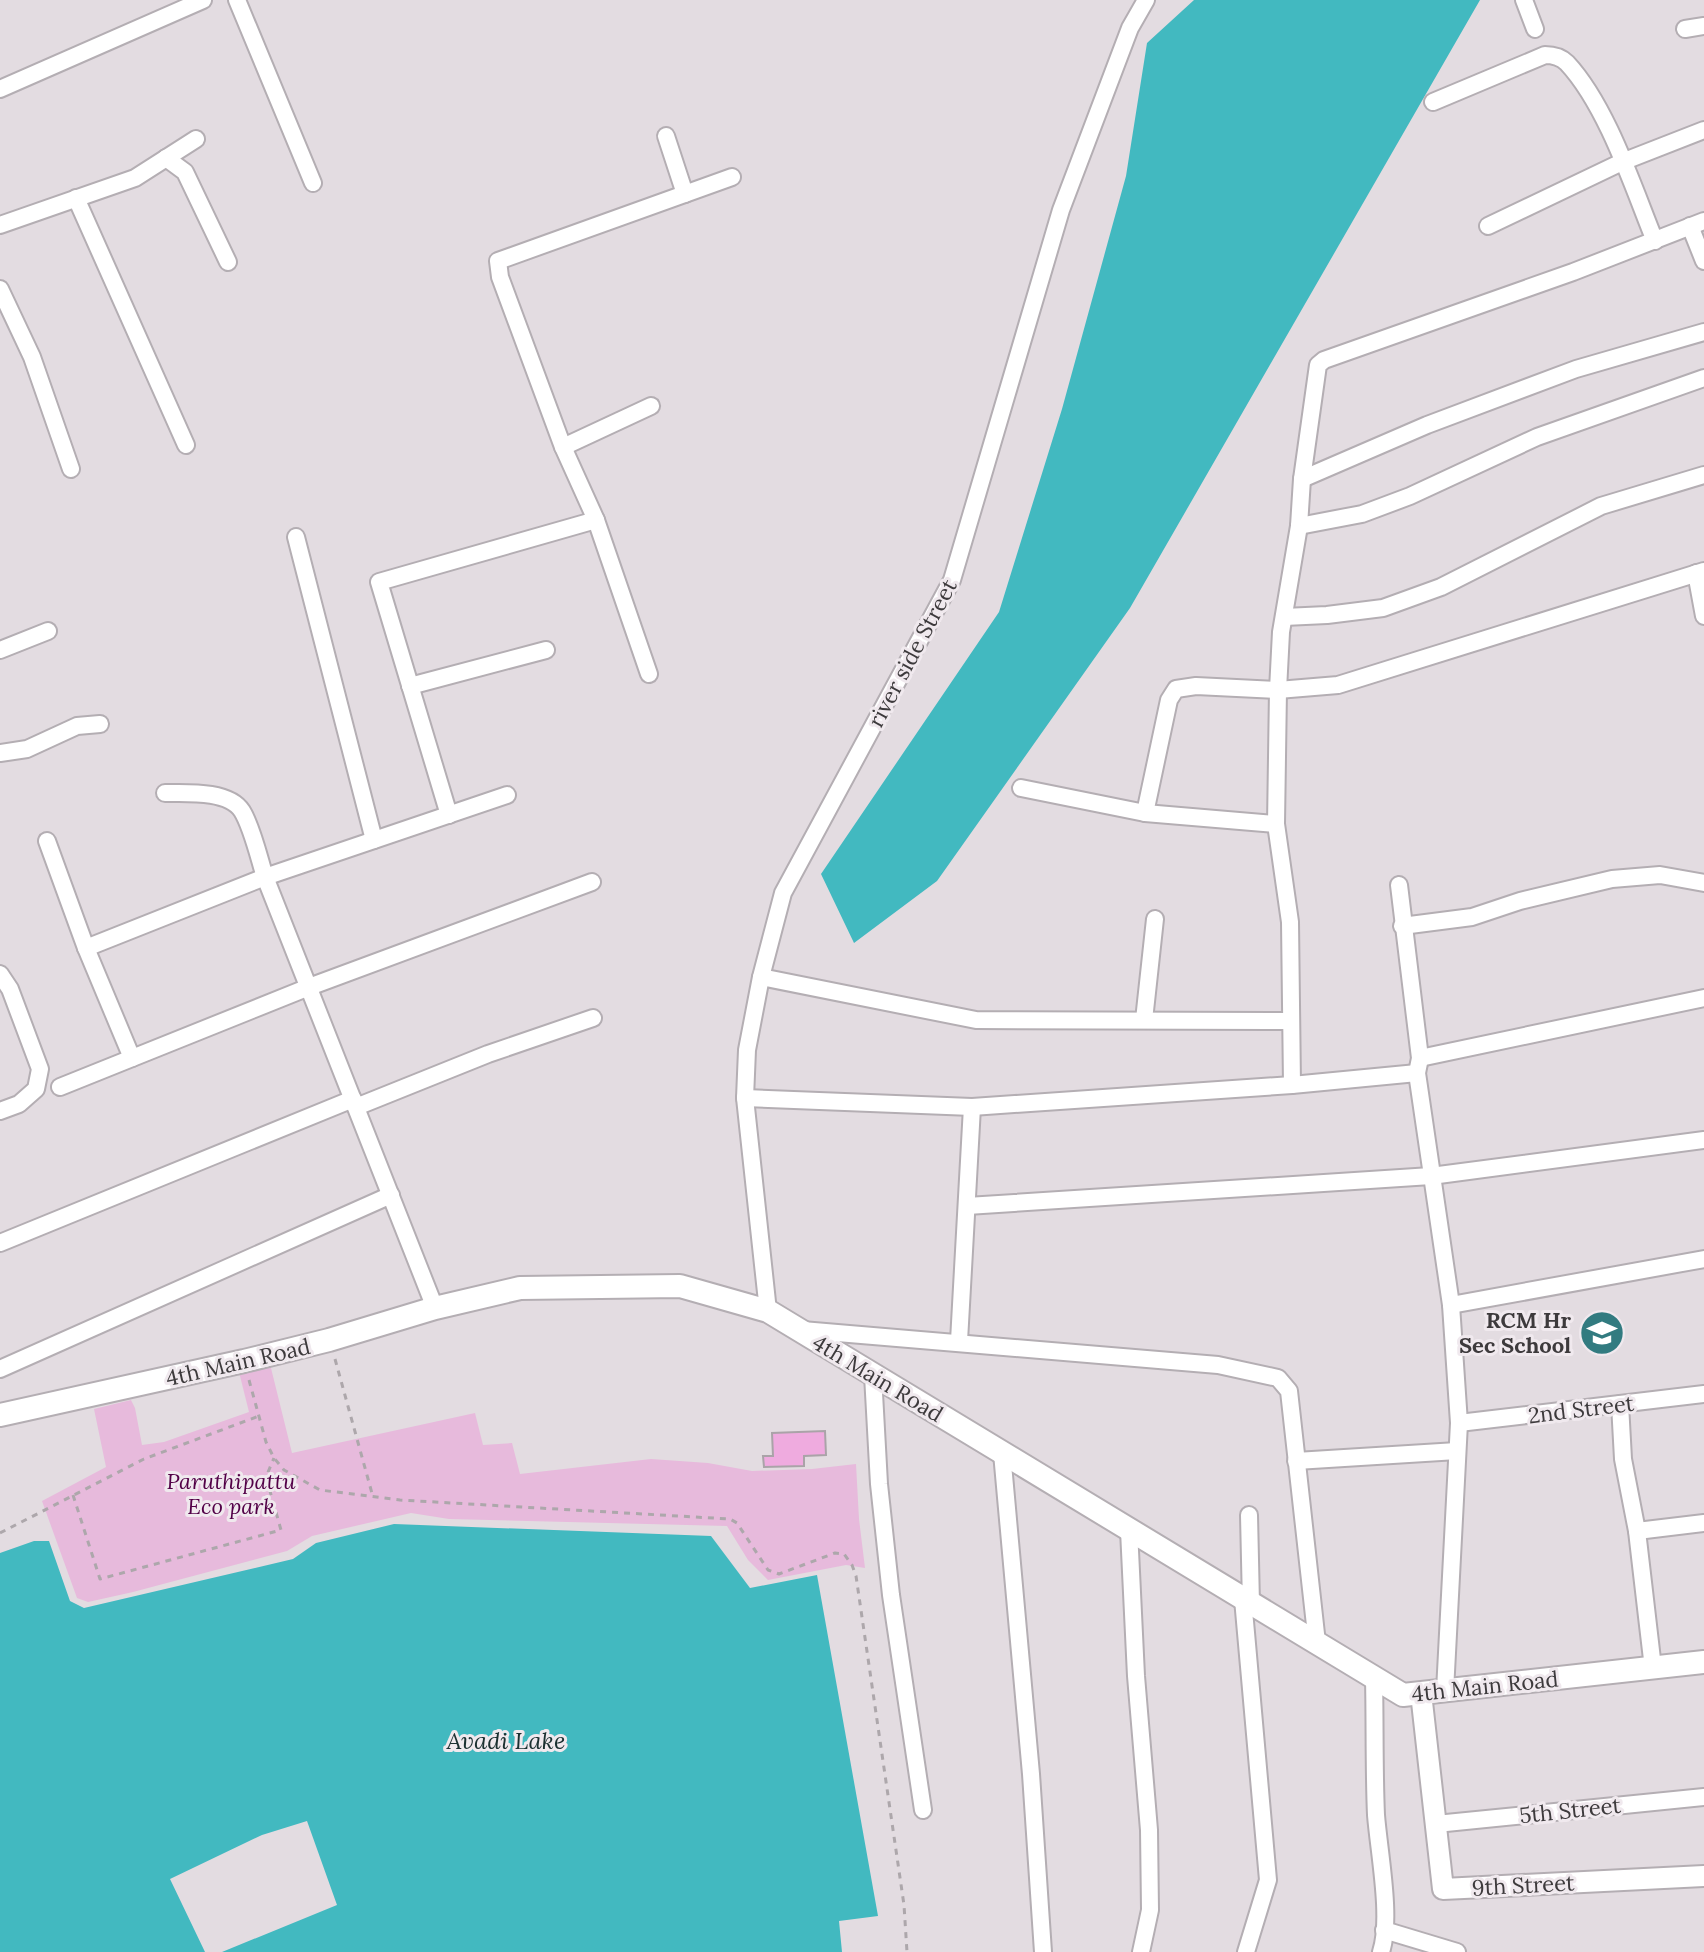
<svg xmlns="http://www.w3.org/2000/svg" width="1704" height="1952" viewBox="0 0 1704 1952" font-family="Lora,serif">
	<style>
		.green { fill: #e7badc }
		.water { fill: #42b9c0 }
		.building { fill: #efabdf; stroke: #aaa3a8; stroke-width: 2 }
		.lines { fill: none; stroke-linecap: round; stroke-linejoin: round }
		.minor-casing { stroke: #b4aeb3; stroke-width: 20 }
		.tertiary-casing { stroke: #b4aeb3; stroke-width: 24 }
		.secondary-casing { stroke: #b4aeb3; stroke-width: 26 }
		.path { stroke: #ada7ab; stroke-width: 3; stroke-dasharray: 6 6; stroke-linecap: butt }
		.minor { stroke: #fff; stroke-width: 16 }
		.tertiary { stroke: #fff; stroke-width: 20 }
		.secondary { stroke: #fff; stroke-width: 22 }
		.labels { text-anchor: middle; dominant-baseline: central; stroke-width: 6; stroke-linejoin: round; paint-order: stroke }
		.street-label { font-size: 22px; fill: #3d3a3c; stroke: #f0e9ee }
		.poi-label { font-size: 22px; font-weight: bold; fill: #3d3a3c; stroke: #f0e9ee; text-anchor: end }
		.park-label { font-size: 22px; font-style: italic; fill: #520047; stroke: #f0e9ee }
		.water-label { font-size: 24px; font-style: italic; fill: #1b3031; stroke: #f0e9ee }
	</style>
	<rect width="100%" height="100%" fill="#e3dce1"/>
	<polygon class="green" points="270,1364 292,1453 475,1413 483,1445 512,1443 520,1474 651,1459 708,1463 752,1471 812,1469 856,1464 859,1519 865,1568 846,1565 768,1580 748,1560 727,1526 449,1519 411,1513 312,1536 287,1551 133,1592 88,1602 77,1598 42,1501 106,1467 94,1409 131,1400 135,1408 142,1445 164,1442 249,1412 239,1372"/>
	<g class="water">
		<polygon points="1194,0 1480,0 1130,608 937,881 854,943 821,874 999,612 1062,409 1126,176 1147,43"/>
		<polygon points="394,1524 711,1536 750,1588 817,1575 878,1916 839,1921 842,1952 222,1952 337,1905 307,1821 262,1835 170,1879 205,1952 0,1952 0,1553 34,1541 49,1541 70,1601 84,1608 293,1559 316,1543"/>
	</g>
	<polygon class="building" points="825,1431 826,1455 804,1456 804,1466 764,1467 763,1456 773,1456 772,1433"/>
	<g class="lines">
		<g class="minor-casing">
			<g id="minor">
				<polyline points="237,0 313,183"/>
				<polyline points="1524,0 1535,29"/>
				<polyline points="1685,29 1704,26"/>
				<polyline points="0,89 203,0"/>
				<path d="M1433,102L1545,55C1554,55 1561,57 1567,63C1607,106 1633,187 1655,241"/>
				<polyline points="666,136 685,194"/>
				<polyline points="166,158 185,172 228,262"/>
				<polyline points="76,198 186,445"/>
				<polyline points="0,225 135,178 196,139"/>
				<polyline points="1488,226 1622,162 1704,130"/>
				<polyline points="1690,226 1704,261"/>
				<polyline points="0,289 32,357 71,469"/>
				<polyline points="563,447 651,406"/>
				<polyline points="1302,479 1427,425 1576,369 1704,332"/>
				<polyline points="1299,526 1362,514 1410,496 1537,437 1704,378"/>
				<polyline points="296,537 374,840"/>
				<polyline points="1696,573 1704,616"/>
				<polyline points="1284,617 1327,615 1383,608 1441,587 1601,506 1704,475"/>
				<polyline points="0,650 48,631"/>
				<polyline points="649,674 596,520 563,447 500,277 498,261 732,177"/>
				<polyline points="410,686 546,650"/>
				<polyline points="0,753 27,749 77,726 100,724"/>
				<polyline points="1021,788 1145,813 1276,824"/>
				<path d="M165,793C186,793 229,790 242,811C252,827 259,858 265,877L435,1308"/>
				<polyline points="1145,813 1169,700 1176,689 1196,686 1278,690 1338,685 1704,571"/>
				<polyline points="449,815 379,582 596,520"/>
				<polyline points="47,841 86,948 132,1058"/>
				<polyline points="1399,885 1420,1058 1417,1073 1451,1305 1459,1423 1445,1691"/>
				<polyline points="1402,926 1472,917 1520,901 1612,879 1660,875 1704,883"/>
				<polyline points="86,948 265,877 507,795"/>
				<polyline points="0,974 10,989 40,1069 36,1089 19,1104 0,1111"/>
				<polyline points="761,977 976,1020 1290,1021"/>
				<polyline points="1144,1020 1155,919"/>
				<polyline points="1420,1058 1704,998"/>
				<polyline points="1292,1085 1290,922 1276,824 1278,690 1281,632 1299,526 1302,479 1318,365 1324,360 1573,272 1704,221"/>
				<polyline points="60,1087 309,987 592,882"/>
				<polyline points="745,1098 972,1107 1292,1085 1417,1073"/>
				<polyline points="356,1107 488,1054 593,1018"/>
				<polyline points="967,1206 1431,1176 1704,1140"/>
				<polyline points="0,1243 353,1099"/>
				<polyline points="1451,1305 1704,1259"/>
				<polyline points="768,1311 745,1098 747,1050 761,977 783,893 952,580 1061,210 1130,28 1146,0"/>
				<polyline points="802,1330 1218,1365 1278,1378 1289,1391 1317,1643"/>
				<polyline points="959,1341 972,1107"/>
				<polyline points="0,1369 391,1195"/>
				<polyline points="873,1375 879,1484 891,1595 923,1810"/>
				<polyline points="1620,1404 1623,1459 1637,1531 1653,1668"/>
				<polyline points="1459,1423 1704,1394"/>
				<polyline points="1002,1453 1031,1774 1043,1952"/>
				<polyline points="1296,1461 1457,1451"/>
				<polyline points="1249,1515 1251,1604"/>
				<polyline points="1129,1530 1136,1676 1149,1830 1150,1910 1141,1952"/>
				<polyline points="1637,1531 1704,1523"/>
				<polyline points="1243,1599 1268,1880 1246,1952"/>
				<path d="M1374,1678C1375,1724 1374,1770 1376,1815C1379,1853 1392,1918 1381,1952"/>
				<polyline points="1436,1824 1704,1797"/>
				<polyline points="1384,1930 1457,1952"/>
			</g>
		</g>
		<g class="tertiary-casing">
			<polyline id="tertiary" points="1421,1693 1443,1889 1704,1876"/>
		</g>
		<g class="secondary-casing">
			<polyline id="secondary" points="0,1415 244,1361 329,1340 435,1308 520,1288 680,1286 768,1311 1403,1695 1704,1662"/>
		</g>
		<g class="path">
			<polyline points="335,1359 373,1497"/>
			<polyline points="249,1380 266,1442 274,1458 284,1470 320,1490 400,1500 730,1519 737,1523 768,1570 779,1574 835,1553 844,1554 852,1565 856,1576 904,1905 907,1952"/>
			<polyline points="73,1495 100,1579 281,1530 266,1477 274,1458"/>
			<polyline points="0,1533 144,1459 259,1416"/>
		</g>
		<use href="#minor" class="minor"/>
		<use href="#tertiary" class="tertiary"/>
		<use href="#secondary" class="secondary"/>
	</g>
	<defs>
		<g id="school-disc" transform="scale(2.3)"><circle r="9.5" fill="#327b80" stroke="#f0e9ee"/><path d="M0-5L7-2L0 1L-7-2ZM-4 1L0 2.5L4 1V4Q0 6-4 4Z" fill="#fff"/></g>
	</defs>
	<g fill-rule="evenodd">
		<use href="#school-disc" x="1602" y="1333"/>
	</g>
	<g class="labels">
		<g class="street-label">
			<text transform="translate(912 653) rotate(-62)">river side Street</text>
			<text transform="translate(238 1362) rotate(-13)">4th Main Road</text>
			<text transform="translate(878 1378) rotate(31)">4th Main Road</text>
			<text transform="translate(1581 1409) rotate(-7)">2nd Street</text>
			<text transform="translate(1485 1686) rotate(-6)">4th Main Road</text>
			<text transform="translate(1570 1810) rotate(-6)">5th Street</text>
			<text transform="translate(1523 1885) rotate(-3)">9th Street</text>
		</g>
		<g class="poi-label">
			<text x="1571" y="1320">RCM Hr<tspan x="1571" dy="25">Sec School</tspan></text>
		</g>
		<g class="park-label">
			<text x="231" y="1481">Paruthipattu<tspan x="231" dy="25">Eco park</tspan></text>
		</g>
		<g class="water-label">
			<text x="506" y="1740">Avadi Lake</text>
		</g>
	</g>
</svg>
